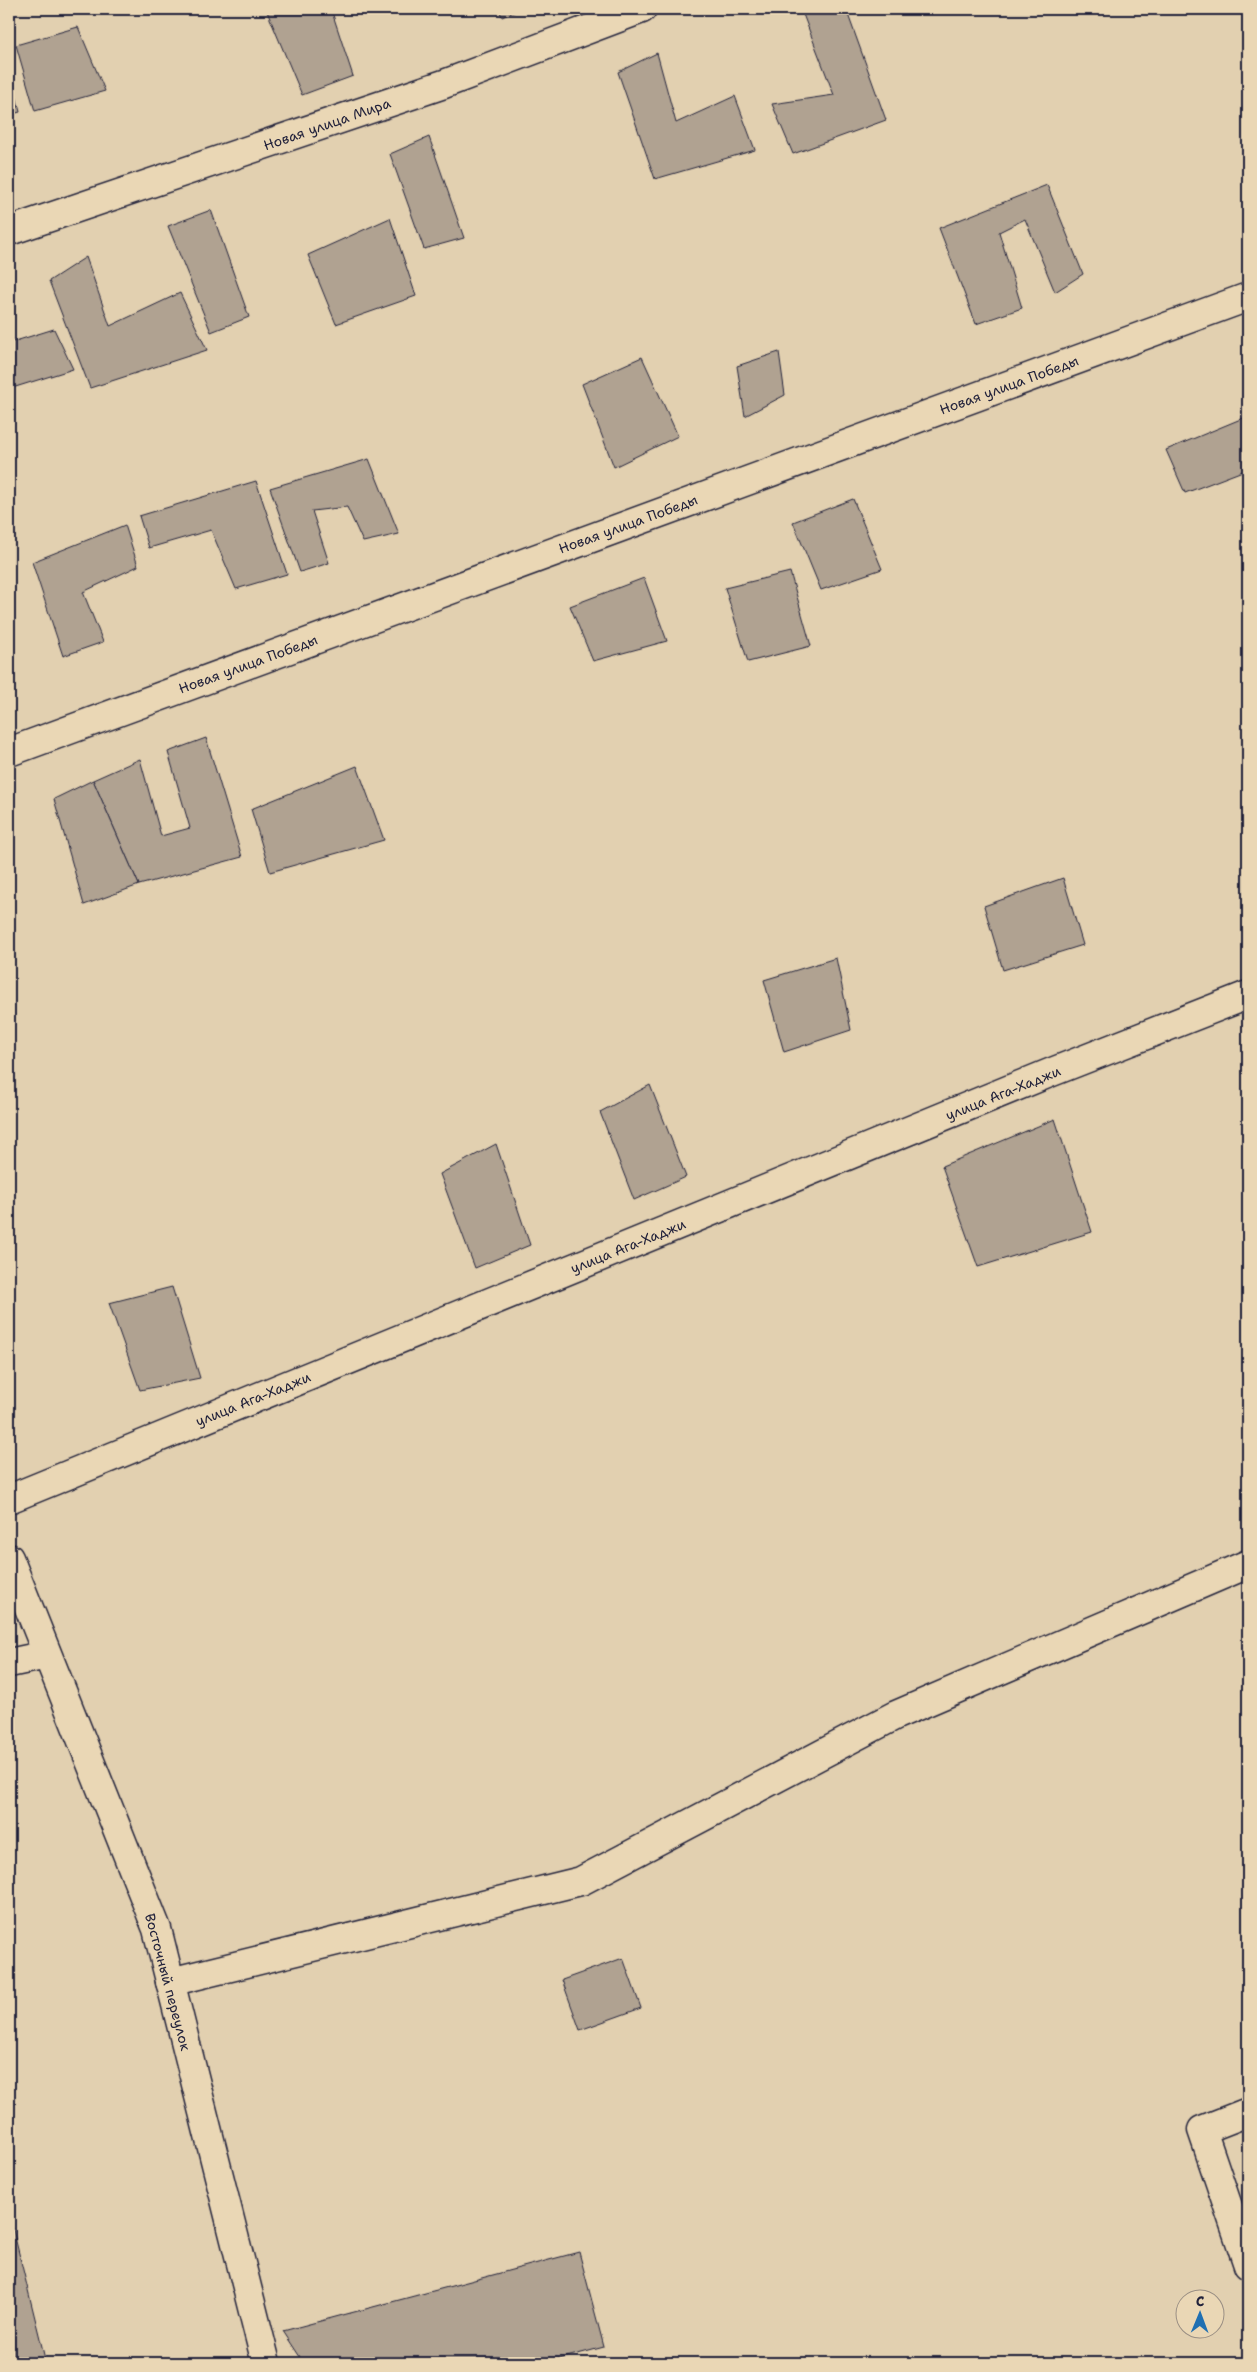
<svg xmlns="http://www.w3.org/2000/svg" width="1257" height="2372" viewBox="0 0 1257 2372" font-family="'Shantell Sans',sans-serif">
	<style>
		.building { fill: #b0a291; stroke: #22223b }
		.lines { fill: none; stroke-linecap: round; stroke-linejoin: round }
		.street-casing { stroke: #22223b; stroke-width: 31 }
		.street { stroke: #ead7b5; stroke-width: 28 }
		.labels { text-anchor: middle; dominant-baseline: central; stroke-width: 4; stroke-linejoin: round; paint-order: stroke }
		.street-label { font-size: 14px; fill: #22223b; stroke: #ead7b5 }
	</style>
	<rect width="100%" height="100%" fill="#e2d0b0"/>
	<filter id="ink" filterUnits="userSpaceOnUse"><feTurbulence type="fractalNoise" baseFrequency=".02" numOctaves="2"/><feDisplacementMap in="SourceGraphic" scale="10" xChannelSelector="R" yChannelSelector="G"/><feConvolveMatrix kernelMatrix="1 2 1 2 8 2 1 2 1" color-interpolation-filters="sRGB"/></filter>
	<g filter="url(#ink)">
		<g class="building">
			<polygon points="266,9 331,9 353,76 302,95"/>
			<polygon points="499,9 521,9 502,17"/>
			<polygon points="801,9 846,9 886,120 793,154 772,104 834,95"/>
			<polygon points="78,27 105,91 35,111 16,45"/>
			<polygon points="657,53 676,123 735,96 755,150 655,179 618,72"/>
			<polygon points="9,68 20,112 9,115"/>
			<polygon points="429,137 464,238 424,249 390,154"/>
			<polygon points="1047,185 1083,274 1055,292 1025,219 999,232 1022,308 976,324 939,228"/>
			<polygon points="211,210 249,317 211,332 168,226"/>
			<polygon points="390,218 416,296 336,324 308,255"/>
			<polygon points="86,257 110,326 180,293 207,350 90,388 49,281"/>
			<polygon points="54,329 73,369 9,389 9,343"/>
			<polygon points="779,352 785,395 745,416 737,366"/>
			<polygon points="642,357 678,436 614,467 582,384"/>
			<polygon points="1248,416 1248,469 1185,493 1166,450"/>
			<polygon points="369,459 399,534 363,542 347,507 312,511 329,563 300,572 270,488"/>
			<polygon points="256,481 287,574 236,589 211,530 149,548 139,516"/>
			<polygon points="853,499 882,569 821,590 793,522"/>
			<polygon points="125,525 138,566 83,592 103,642 63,656 32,562"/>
			<polygon points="790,572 811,646 748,662 725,588"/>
			<polygon points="644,578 667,641 593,661 570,606"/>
			<polygon points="206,738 242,857 139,885 93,780 140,759 161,836 190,828 168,752"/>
			<polygon points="357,766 384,840 270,872 251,809"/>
			<polygon points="93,780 139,885 84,905 54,799"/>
			<polygon points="1063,878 1083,945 1003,970 984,906"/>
			<polygon points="836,958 851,1030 784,1052 764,980"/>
			<polygon points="650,1085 686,1177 634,1200 600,1112"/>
			<polygon points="1055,1119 1092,1232 978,1267 942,1166"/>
			<polygon points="496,1144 530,1245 475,1268 440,1174"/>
			<polygon points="172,1287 200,1378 140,1390 109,1303"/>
			<polygon points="623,1958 641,2008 580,2030 562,1980"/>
			<polygon points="9,2213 46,2363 9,2363"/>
			<polygon points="579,2252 604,2347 544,2363 304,2363 283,2331"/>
		</g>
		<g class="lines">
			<g class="street-casing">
				<g id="street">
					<polyline points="9,231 444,84 642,9"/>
					<polyline points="9,752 1248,297"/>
					<polyline points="9,1499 1052,1072 1248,995"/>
					<polyline points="9,1558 157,1929 266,2363"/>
					<polyline points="9,1663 47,1655"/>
					<polyline points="170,1982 581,1881 896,1715 1248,1564"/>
					<polyline points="1248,2112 1202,2130 1248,2265"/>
				</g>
			</g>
			<use href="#street" class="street"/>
		</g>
	</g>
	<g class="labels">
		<g class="street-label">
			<text transform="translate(327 124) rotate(-19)">Новая улица Мира</text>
			<text transform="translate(1009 385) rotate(-20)">Новая улица Победы</text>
			<text transform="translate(628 524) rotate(-20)">Новая улица Победы</text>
			<text transform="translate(248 664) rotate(-20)">Новая улица Победы</text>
			<text transform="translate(1003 1093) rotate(-22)">улица Ага-Хаджи</text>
			<text transform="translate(628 1246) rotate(-22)">улица Ага-Хаджи</text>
			<text transform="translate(253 1399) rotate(-22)">улица Ага-Хаджи</text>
			<text transform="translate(168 1982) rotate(75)">Восточный переулок</text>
		</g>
	</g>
	<rect width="1257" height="2372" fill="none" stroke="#ead7b5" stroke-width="30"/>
	<rect x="15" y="15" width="1227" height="2342" fill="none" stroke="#22223b" stroke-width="2" filter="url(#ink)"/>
	<g transform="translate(1200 2314) rotate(1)"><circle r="24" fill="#ead7b5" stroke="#9a8f84"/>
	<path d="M0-4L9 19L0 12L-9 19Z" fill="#1f6fb2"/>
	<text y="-8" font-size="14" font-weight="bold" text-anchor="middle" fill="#22223b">С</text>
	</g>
</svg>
